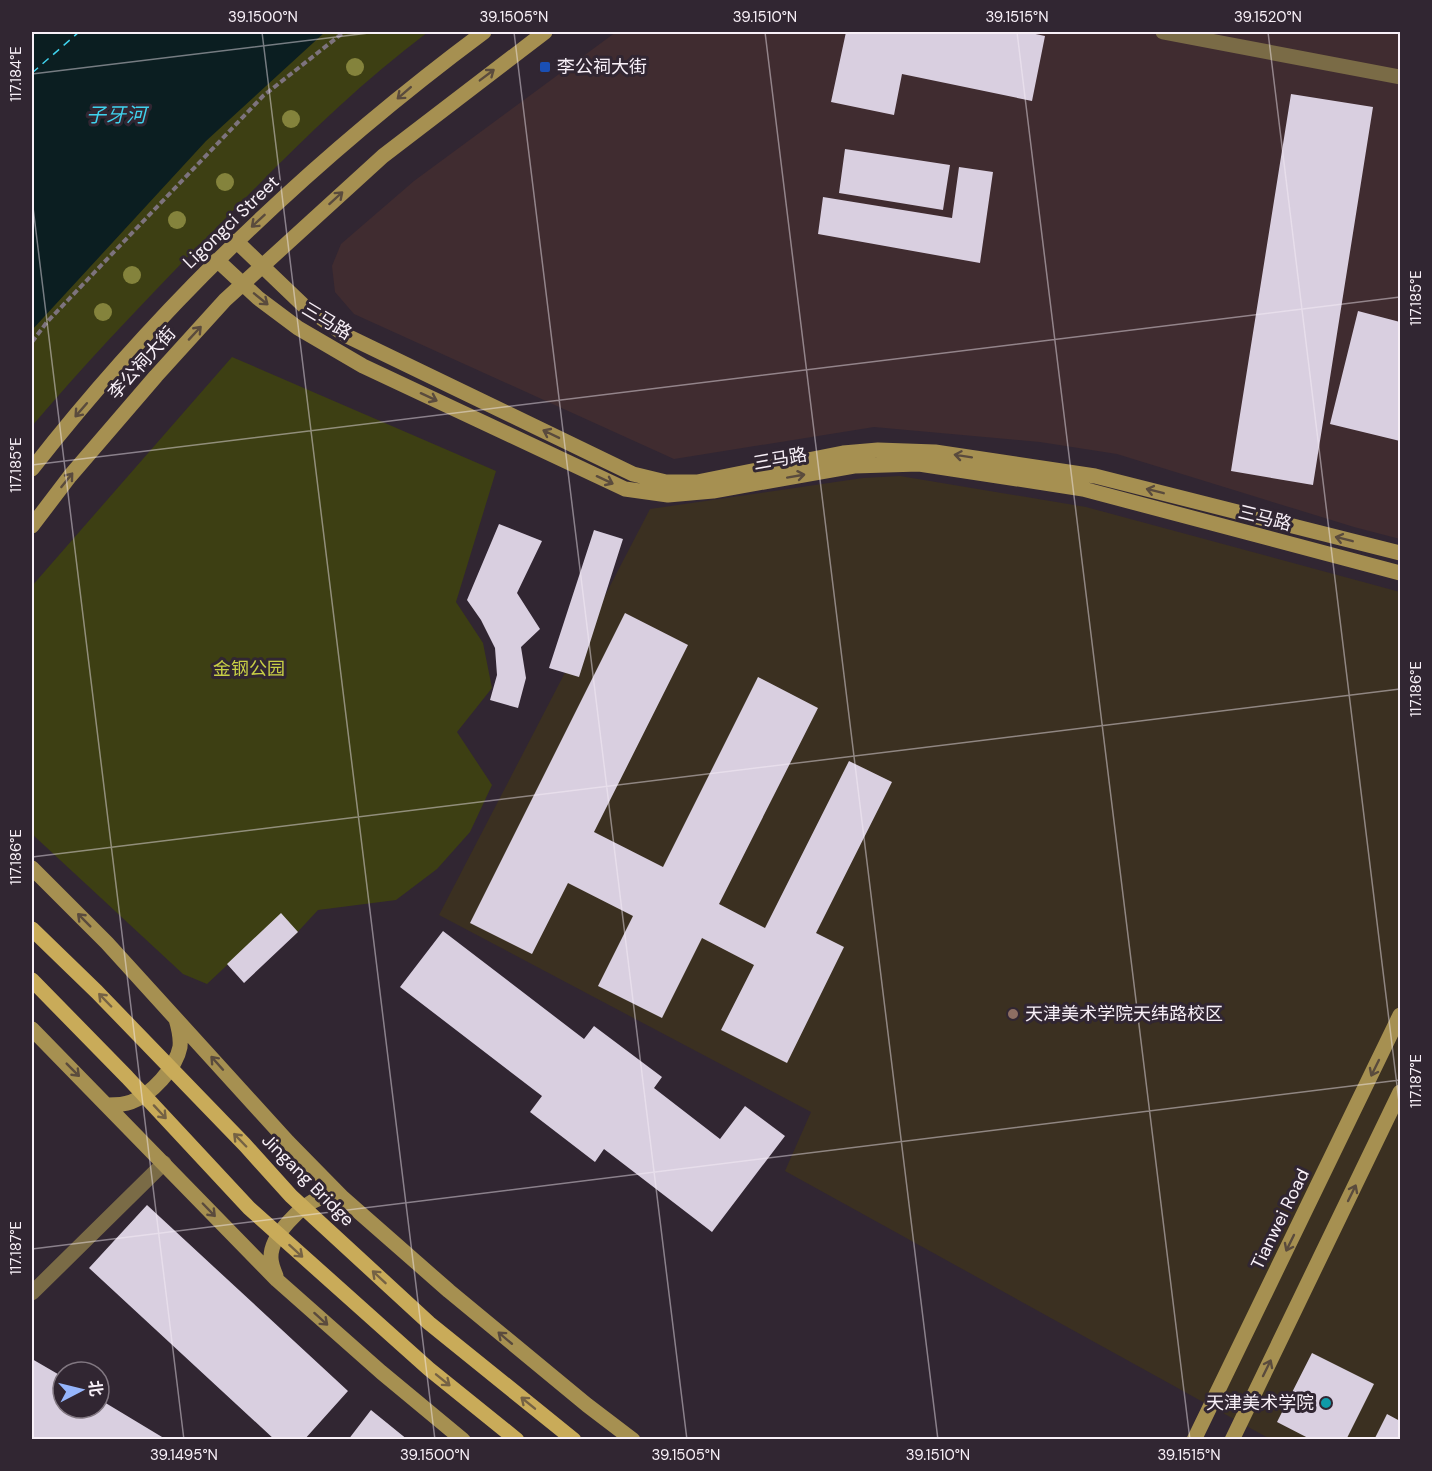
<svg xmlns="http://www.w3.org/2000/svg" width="1432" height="1471" font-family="'DM Sans','Noto Sans SC',sans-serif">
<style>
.commercial{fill:#402c30}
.education{fill:#3b3021}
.green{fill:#3d3f13}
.water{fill:#0b1e21}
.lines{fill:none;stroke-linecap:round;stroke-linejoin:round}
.ferry{stroke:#3fd2ed;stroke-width:1.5;stroke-dasharray:8 6;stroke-linecap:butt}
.building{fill:#d9cfe0}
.path{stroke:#7d737d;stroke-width:4;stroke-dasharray:6 3;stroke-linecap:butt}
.street{stroke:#7a6b46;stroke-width:15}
.secondary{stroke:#a69051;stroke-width:15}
.primary{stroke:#c9ab59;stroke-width:15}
.tree{fill:#84833c}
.oneway{stroke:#5a4b3d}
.oneway2{stroke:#756244}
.ticks{fill:none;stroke:#f8f0f8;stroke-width:1.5;stroke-opacity:0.45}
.transit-dot{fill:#1a4fb4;stroke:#312632;stroke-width:2}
.education-dot{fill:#8d6e63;stroke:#312632;stroke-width:2}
.culture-dot{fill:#0f9aa8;stroke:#312632;stroke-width:2}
.labels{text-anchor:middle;stroke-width:6;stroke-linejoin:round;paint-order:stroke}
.poi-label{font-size:18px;fill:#f8f0f8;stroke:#312632;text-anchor:start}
.street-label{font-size:18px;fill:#f8f0f8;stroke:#312632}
.park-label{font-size:18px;fill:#c8cf45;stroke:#312632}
.water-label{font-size:20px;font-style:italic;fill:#3fd2ed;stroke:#312632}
.neatline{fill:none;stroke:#f8f0f8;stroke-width:2}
.ticks-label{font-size:15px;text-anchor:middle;fill:#f8f0f8}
</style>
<rect width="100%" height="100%" fill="#312632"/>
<!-- commercial -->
<path class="commercial" d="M616,32h784v507l-46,-12 -237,-73 -77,-12 -166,-15 -200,32 -320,-145 -19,-22 -3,-26 9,-22 73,-63z"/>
<!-- education -->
<path class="education" d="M900,476l186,31 314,85v847h-130l-485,-268 26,-59 -372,-197 211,-406 213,-31z"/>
<!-- green -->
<path class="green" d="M32,32h396c-76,57 -144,126 -210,194 -64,65 -127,131 -186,200z
M232,357l264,114 -40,131 27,41 9,45 -35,44 35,53 -22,47 -33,37 -41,31 -78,10 -25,27 -18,-17 -68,64 -24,-10 -151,-140v-248z"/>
<!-- water -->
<path class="water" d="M32,32h293l-119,109 -174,189z"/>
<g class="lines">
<!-- ferry -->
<path class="ferry" d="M32,73l47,-41"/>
</g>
<!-- building -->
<path class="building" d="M846,32h180l19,4 -13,65 -130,-27 -8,41 -63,-13z
M1291,94l82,13 -60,378 -82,-14z
M845,149l105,16 -7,45 -104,-17z
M959,167l34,5 -13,91 -162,-29 5,-37 129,21z
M1358,311l42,11v119l-70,-17z
M499,524l43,17 -25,52 23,36 -19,18 5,31 -8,30 -28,-8 7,-25 -2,-27 -14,-28 -14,-20z
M594,530l29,9 -44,138 -30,-9z
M625,613l63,32 -94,187 69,35 95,-190 60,31 -99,196 46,24 84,-167 43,21 -76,151 28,14 -57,116 -66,-33 33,-65 -52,-27 -40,80 -64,-32 35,-70 -65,-33 -36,71 -62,-31z
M281,913l17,19 -54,51 -17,-19z
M443,931l141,108 10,-13 68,51 -8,11 66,51 25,-33 40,30 -73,96 -108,-83 -9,13 -65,-50 12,-16 -142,-109z
M147,1205l201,186 -44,49h-29l-186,-172z
M1312,1353l62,31 -28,56h-34l-35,-18z
M32,1359l31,18v31h36v-9l68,41h-135z
M371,1410l37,30h-60z
M1387,1414l13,7v19h-26z"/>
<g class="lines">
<!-- path -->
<path class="path" d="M32,342l15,-20 216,-226 81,-64"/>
<!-- street -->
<path class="street" d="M1163,32l237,45
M32,1293l132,-130"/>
<!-- secondary -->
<path class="secondary" d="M236,241l68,65 41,29 288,139 33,8h31l146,-29 35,-3 57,2 160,24 305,77
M217,260l41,38 40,30 65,38 262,123 43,6 45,-4 141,-25 65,-2 164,25 317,84
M32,469c129,-165 284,-312 452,-437
M32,526l38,-50 86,-100 69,-76 158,-144 162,-124
M32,868l75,75 181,199 55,56 106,93 138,114 46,35
M32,1029l245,251 104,92 82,68
M108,1105c8,0 15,0 23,-3 20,-7 45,-34 49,-55 1,-10 -1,-18 -4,-28
M276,1276c-2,-5 -5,-12 -5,-18 -1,-22 30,-53 49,-60 7,-3 15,-1 23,0
M1194,1440l206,-425
M1232,1440l168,-348"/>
<!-- primary -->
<path class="primary" d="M32,929l65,63 148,153 46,51 138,127 145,117
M32,980l95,97 122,131 180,161 88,71"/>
</g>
<!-- trees -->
<g class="tree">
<circle cx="355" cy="67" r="9"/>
<circle cx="291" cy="119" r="9"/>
<circle cx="225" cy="182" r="9"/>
<circle cx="177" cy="220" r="9"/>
<circle cx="132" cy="275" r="9"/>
<circle cx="103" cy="312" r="9"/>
</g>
<!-- one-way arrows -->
<defs><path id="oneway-shaft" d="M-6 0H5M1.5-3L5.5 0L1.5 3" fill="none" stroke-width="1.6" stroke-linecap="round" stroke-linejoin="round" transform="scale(1.5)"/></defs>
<g class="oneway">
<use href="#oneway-shaft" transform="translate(487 75) rotate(-37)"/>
<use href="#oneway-shaft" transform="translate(404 93) rotate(139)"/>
<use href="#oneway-shaft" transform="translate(336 198) rotate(-42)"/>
<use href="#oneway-shaft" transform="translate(258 221) rotate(137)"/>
<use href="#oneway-shaft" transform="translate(261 299) rotate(39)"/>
<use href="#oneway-shaft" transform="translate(195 333) rotate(-47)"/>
<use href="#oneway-shaft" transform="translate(429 397) rotate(25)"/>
<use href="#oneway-shaft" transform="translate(81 410) rotate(131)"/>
<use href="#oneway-shaft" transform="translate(551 434) rotate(-154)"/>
<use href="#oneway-shaft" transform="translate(963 456) rotate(-171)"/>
<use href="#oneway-shaft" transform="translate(796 476) rotate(-10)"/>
<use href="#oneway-shaft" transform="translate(67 480) rotate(-51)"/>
<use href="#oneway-shaft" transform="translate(605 480) rotate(25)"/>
<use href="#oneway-shaft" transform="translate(1155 491) rotate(-166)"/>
<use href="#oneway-shaft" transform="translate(1344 539) rotate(-166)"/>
<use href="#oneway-shaft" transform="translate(84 920) rotate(-135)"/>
<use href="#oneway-shaft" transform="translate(217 1063) rotate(-132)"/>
<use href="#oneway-shaft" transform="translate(1375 1068) rotate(116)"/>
<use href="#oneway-shaft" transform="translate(73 1070) rotate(45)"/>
<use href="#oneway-shaft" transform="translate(1352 1193) rotate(-64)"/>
<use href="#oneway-shaft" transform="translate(209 1210) rotate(46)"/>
<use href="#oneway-shaft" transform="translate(1290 1243) rotate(116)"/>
<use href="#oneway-shaft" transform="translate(321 1319) rotate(42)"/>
<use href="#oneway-shaft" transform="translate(505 1338) rotate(-140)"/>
<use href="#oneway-shaft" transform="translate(1267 1368) rotate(-64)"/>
</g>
<g class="oneway2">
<use href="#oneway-shaft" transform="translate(105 1000) rotate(-134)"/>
<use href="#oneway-shaft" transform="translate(160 1112) rotate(47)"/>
<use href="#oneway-shaft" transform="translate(240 1140) rotate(-134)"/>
<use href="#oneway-shaft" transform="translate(296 1251) rotate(42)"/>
<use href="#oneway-shaft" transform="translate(379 1277) rotate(-137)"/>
<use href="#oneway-shaft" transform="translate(443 1380) rotate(39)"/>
<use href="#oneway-shaft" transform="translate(528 1403) rotate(-141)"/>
</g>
<!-- ticks -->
<path class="ticks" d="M262,32l173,1408M514,32l173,1408M765,32l173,1408M1017,32l173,1408M1268,32l132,1078M32,74l345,-42M32,199l152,1241M32,465l1368,-168M32,857l1368,-168M32,1249l1368,-169"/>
<!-- markers -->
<rect class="transit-dot" x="539" y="61" width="12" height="12" rx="3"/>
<circle class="education-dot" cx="1013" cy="1014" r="6"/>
<circle class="culture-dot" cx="1326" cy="1403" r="6"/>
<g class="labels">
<!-- poi labels -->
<g class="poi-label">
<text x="557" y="73">李公祠大街</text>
<text x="1025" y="1020">天津美术学院天纬路校区</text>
<text x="1314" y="1409" text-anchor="end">天津美术学院</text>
</g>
<!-- street labels -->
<g class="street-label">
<text transform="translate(231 222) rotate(-44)" y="6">Ligongci Street</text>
<text transform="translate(327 321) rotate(31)" y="6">三马路</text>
<text transform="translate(142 363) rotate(-48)" y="6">李公祠大街</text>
<text transform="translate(780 459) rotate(-10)" y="6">三马路</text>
<text transform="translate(1265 518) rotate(14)" y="6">三马路</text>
<text transform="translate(308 1180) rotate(45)" y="6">Jingang Bridge</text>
<text transform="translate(1280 1219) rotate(-64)" y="6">Tianwei Road</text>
</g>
<!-- park labels -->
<g class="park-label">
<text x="249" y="675">金钢公园</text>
</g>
<!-- water labels -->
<g class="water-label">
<text x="116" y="122">子牙河</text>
</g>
</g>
<!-- border -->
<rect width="1432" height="1471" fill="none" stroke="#312632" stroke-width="66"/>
<!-- north arrow -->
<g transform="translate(81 1390) rotate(83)"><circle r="28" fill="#312632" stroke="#817781" stroke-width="1.5"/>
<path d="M0-4.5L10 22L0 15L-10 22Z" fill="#96b6fd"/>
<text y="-9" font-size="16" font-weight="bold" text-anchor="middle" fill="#f8f0f8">北</text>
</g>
<rect x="33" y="33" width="1366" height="1405" class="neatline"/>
<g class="ticks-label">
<text x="263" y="22">39.1500°N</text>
<text x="514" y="22">39.1505°N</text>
<text x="765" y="22">39.1510°N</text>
<text x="1017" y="22">39.1515°N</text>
<text x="1268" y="22">39.1520°N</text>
<text transform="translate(16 74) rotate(-90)" y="5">117.184°E</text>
<text transform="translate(1416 298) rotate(-90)" y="5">117.185°E</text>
<text transform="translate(16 465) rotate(-90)" y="5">117.185°E</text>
<text transform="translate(1416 689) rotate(-90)" y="5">117.186°E</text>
<text transform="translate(16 857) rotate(-90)" y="5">117.186°E</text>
<text transform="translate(1416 1081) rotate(-90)" y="5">117.187°E</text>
<text transform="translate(16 1248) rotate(-90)" y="5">117.187°E</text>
<text x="184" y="1460">39.1495°N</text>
<text x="435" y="1460">39.1500°N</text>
<text x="686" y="1460">39.1505°N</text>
<text x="938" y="1460">39.1510°N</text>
<text x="1189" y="1460">39.1515°N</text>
</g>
</svg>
